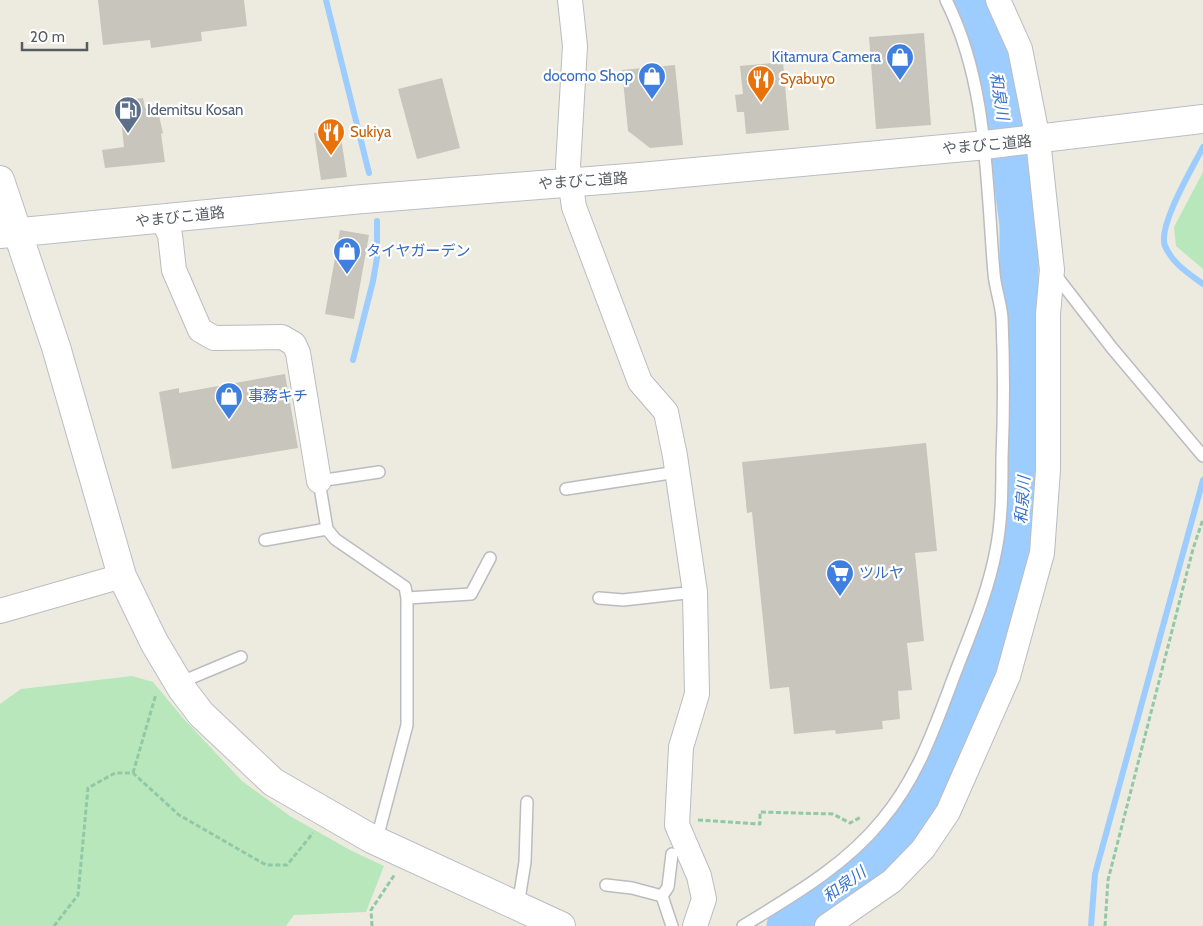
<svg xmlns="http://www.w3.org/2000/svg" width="1203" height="926" font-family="Cabin,'Noto Sans JP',sans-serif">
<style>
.green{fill:#b8e7bc}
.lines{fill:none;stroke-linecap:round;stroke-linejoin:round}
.stream{stroke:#9dccff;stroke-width:6}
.river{stroke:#9dccff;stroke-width:39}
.building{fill:#c8c5bc}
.lane-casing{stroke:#babcc2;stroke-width:14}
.street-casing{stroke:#babcc2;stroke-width:26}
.secondary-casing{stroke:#babdc5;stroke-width:30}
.path{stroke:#91c8a5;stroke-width:3;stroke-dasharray:5 2.5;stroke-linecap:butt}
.lane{stroke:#fff;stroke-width:11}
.street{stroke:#fff;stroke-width:24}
.secondary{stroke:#fff;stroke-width:28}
.labels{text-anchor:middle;stroke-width:4.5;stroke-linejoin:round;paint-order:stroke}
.shop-label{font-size:15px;fill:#366cbe;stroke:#fff;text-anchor:start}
.food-label{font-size:15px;fill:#c56008;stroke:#fff;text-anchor:start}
.service-label{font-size:15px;fill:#4e5e75;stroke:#fff;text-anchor:start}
.street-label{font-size:15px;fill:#585b62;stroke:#fff}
.water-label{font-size:16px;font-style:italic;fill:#3673cc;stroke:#fff}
</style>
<rect width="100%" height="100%" fill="#edebdf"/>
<!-- green -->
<path class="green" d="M1203,172v97l-27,-23 -2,-19z
M132,676l21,6 30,36 59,63 48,35 60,34 34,16 -18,46 -72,3 -8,11h-286v-222l21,-15z"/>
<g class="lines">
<!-- stream -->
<path class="stream" d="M326,0l43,173
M1203,147c-10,20 -46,80 -38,99 8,18 23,27 38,38
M353,360l20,-79 4,-23v-37
M1091,926l4,-52 108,-394"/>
<!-- river -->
<path class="river" d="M786,926l81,-57 56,-71 22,-39 30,-78 32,-88 12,-47 6,-63 -6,-144v-114l-15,-114 -8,-43 -12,-43 -14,-25"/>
</g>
<!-- building -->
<path class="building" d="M98,0h146l3,26 -46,6 1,9 -51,7 -1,-8 -47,5z
M924,33l7,92 -55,4 -7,-92z
M783,62l6,68 -43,4 -2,-22h-7l-2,-17 8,-1 -3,-28z
M675,65l8,80 -33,3 -22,-17 -6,-61z
M442,78l18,70 -43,11 -19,-70z
M143,98l2,10 12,-1 6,26 -2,1 4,28 -60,6 -3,-18 22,-3 -5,-46z
M340,131l7,46 -26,3 -7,-47z
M340,230l29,5 -15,84 -29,-5z
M285,374l13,74 -126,21 -13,-77 20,-4v5z
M926,443l11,108 -22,2 9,88 -17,2 5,47 -14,1 2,28 -18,2 1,8 -47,5 -1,-4 -41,4 -5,-47 -19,2 -18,-177 -5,1 -5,-51z"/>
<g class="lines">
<!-- lane casing -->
<g class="lane-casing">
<path id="lane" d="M1054,273l58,75 91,108
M566,489l111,-17
M327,529l8,10 70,48 2,11 64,-4 19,-36
M265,540l62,-11 -8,-48 60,-9
M599,598l24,2 72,-8
M179,683l62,-26
M373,839l7,-12 27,-102v-127
M606,885l26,3 30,8 10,30
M662,896l6,-9 4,-33
M518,906l7,-44 2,-60
M743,926c49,-30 103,-61 139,-106 33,-39 50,-85 68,-133 16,-44 37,-89 46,-137 6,-30 6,-61 6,-92 2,-47 2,-93 0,-140 -1,-15 -7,-30 -8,-45 -8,-92 -6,-190 -48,-273"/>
</g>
<!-- street casing -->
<g class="street-casing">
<path id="street" d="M570,0l5,46 -7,120 6,41 66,175 26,30 9,44 20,136 2,102 -16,53 -4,78 22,51 5,23 -9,27
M162,219l8,16 4,35 26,60 14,8 68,-1 12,7 4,9 21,128
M0,611l122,-35
M827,926l65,-45 31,-32 25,-37 60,-136 34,-123 6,-83v-156l4,-44 -14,-130 -18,-91 -22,-49"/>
</g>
<!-- secondary casing -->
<g class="secondary-casing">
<path id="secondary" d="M0,180l56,167 66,229 32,66 28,47 19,25 72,68 99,57 189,87
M0,234l363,-35 277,-22 336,-31 227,-27"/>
</g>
<!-- path -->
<path class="path" d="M133,773l23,-79
M698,820l62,4v-12l73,2 17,9 11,-6
M54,926l24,-31 10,-107 27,-15h18l46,42 87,50h21l26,-32
M372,926l-1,-16 24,-36
M1105,926l3,-46 85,-331 10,-30"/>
<!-- lane -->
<use href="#lane" class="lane"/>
<!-- street -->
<use href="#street" class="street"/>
<!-- secondary -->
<use href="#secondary" class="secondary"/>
</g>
<!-- icons -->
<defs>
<g id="shop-pin" transform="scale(1.4375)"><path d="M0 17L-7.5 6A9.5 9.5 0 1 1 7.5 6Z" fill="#3f7fe0" stroke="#fff"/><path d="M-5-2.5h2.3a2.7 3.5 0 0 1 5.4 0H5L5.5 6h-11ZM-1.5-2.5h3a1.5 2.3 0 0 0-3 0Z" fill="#fff"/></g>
<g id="restaurant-pin" transform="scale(1.4375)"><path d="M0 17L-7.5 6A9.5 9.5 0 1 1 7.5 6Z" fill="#e8710a" stroke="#fff"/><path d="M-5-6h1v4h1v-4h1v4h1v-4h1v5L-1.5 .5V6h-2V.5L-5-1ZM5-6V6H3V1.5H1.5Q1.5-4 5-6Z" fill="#fff"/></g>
<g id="fuel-pin" transform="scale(1.4375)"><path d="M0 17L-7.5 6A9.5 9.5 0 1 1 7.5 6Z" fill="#5c6f8a" stroke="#fff"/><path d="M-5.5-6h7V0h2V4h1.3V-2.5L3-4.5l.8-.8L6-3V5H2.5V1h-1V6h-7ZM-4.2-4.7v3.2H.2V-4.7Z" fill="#fff"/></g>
<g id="supermarket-pin" transform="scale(1.4375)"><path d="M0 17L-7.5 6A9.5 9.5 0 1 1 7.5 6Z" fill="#3f7fe0" stroke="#fff"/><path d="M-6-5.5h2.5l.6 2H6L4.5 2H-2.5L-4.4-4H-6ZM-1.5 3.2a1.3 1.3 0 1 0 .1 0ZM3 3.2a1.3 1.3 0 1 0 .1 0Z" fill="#fff"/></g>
</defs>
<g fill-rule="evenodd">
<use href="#shop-pin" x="900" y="57"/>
<use href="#shop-pin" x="652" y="76"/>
<use href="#restaurant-pin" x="761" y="79"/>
<use href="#fuel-pin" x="128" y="110"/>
<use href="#restaurant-pin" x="331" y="132"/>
<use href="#shop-pin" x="347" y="251"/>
<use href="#shop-pin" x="229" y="396"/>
<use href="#supermarket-pin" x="840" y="573"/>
</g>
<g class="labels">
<!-- shop labels -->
<g class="shop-label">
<text x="881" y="62" text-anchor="end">Kitamura Camera</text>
<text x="633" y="81" text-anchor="end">docomo Shop</text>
<text x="366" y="256">タイヤガーデン</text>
<text x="248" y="401">事務キチ</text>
<text x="859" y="578">ツルヤ</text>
</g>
<!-- food labels -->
<g class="food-label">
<text x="780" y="84">Syabuyo</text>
<text x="350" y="137">Sukiya</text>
</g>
<!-- service labels -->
<g class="service-label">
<text x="147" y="115">Idemitsu Kosan</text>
</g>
<!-- street labels -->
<g class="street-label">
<text transform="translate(987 145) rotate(-5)" y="5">やまびこ道路</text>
<text transform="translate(583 181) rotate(-4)" y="5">やまびこ道路</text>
<text transform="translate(180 217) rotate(-6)" y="5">やまびこ道路</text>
</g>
<!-- water labels -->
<g class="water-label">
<text transform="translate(1000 96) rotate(81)" y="6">和泉川</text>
<text transform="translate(1022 500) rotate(-86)" y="6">和泉川</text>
<text transform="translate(844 884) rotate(-36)" y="6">和泉川</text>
</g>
</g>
<!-- scale -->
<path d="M22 42v8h65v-8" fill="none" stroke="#585b62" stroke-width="2.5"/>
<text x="30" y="42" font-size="15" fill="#585b62" stroke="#ffffff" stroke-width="4" paint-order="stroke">20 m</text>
</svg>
